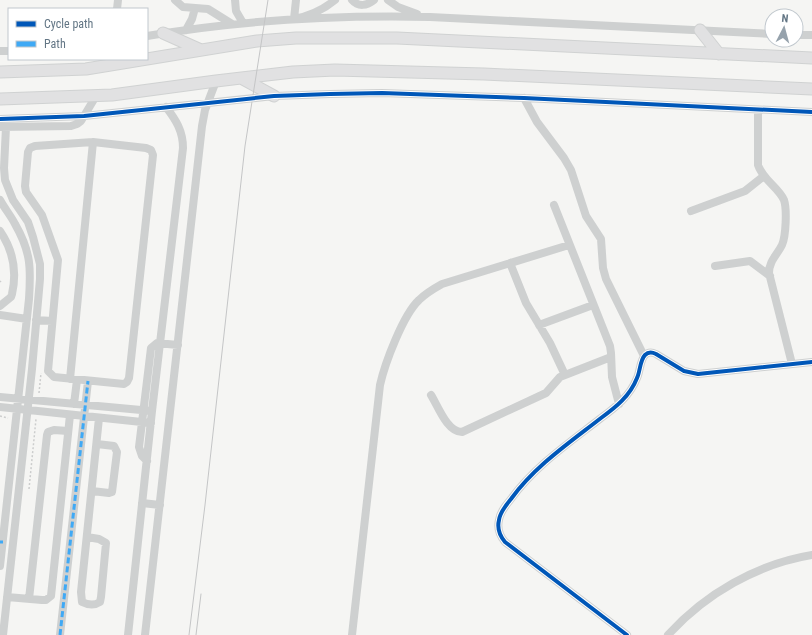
<svg xmlns="http://www.w3.org/2000/svg" width="812" height="635" font-family="'Roboto Condensed',sans-serif">
<style>
.lines{fill:none;stroke-linecap:round;stroke-linejoin:round}
.major-casing{stroke:#d0d2d2;stroke-width:13}
.path{stroke:#cccdcd;stroke-width:1.5;stroke-dasharray:2 2;stroke-linecap:butt}
.minor{stroke:#ced0d0;stroke-width:8}
.major{stroke:#e1e1e2;stroke-width:11}
.tram{stroke:#c4c5c6;stroke-width:1}
.quiet{stroke:#3fa9f5;stroke-width:3;stroke-dasharray:6 3;stroke-linecap:butt}
.cycleway-casing{stroke:#fff;stroke-width:6}
.cycleway{stroke:#0057b8;stroke-width:4}
</style>
<rect width="100%" height="100%" fill="#f5f5f3"/>
<g class="lines">
<!-- major casing -->
<g class="major-casing">
<path id="major" d="M700,30l19,24
M163,33l38,17
M0,72l86,-3 171,-28 39,-3h101l415,20
M241,78l33,18
M0,99l112,-4 104,-14 77,-9 42,-2 149,4 328,15"/>
</g>
<!-- path -->
<path class="path" d="M0,281l1,1
M39,393l2,-20
M0,416l8,2
M29,489l7,-70"/>
<!-- minor -->
<path class="minor" d="M175,0l8,7 25,2 24,15
M235,0l1,11 7,12
M296,0l-2,19c16,-3 29,-9 41,-19
M352,0c6,7 15,6 22,0
M388,0l10,7 19,7
M117,9l1,-9
M186,30l6,-11 3,-11
M796,35h16
M147,36c93,-16 188,-21 283,-19l342,17
M0,51h9
M524,98l13,24 27,36 7,12 15,46 15,23 2,29 3,11 38,77
M758,110v55c5,15 20,22 26,35 3,9 2,36 -2,45 -5,10 -13,16 -13,28l23,91
M0,119l84,-3 190,-20 56,-2 52,-1 142,5 288,14
M0,127l71,-1 6,-2 4,-3 15,-25
M93,142l53,6 5,2 2,5 -24,223 -2,4 -3,2 -70,-7 -6,-6 10,-111 -16,-45 -16,-23 -1,-6 3,-34 2,-4 5,-2z
M0,200c5,9 11,16 15,24 16,28 16,44 14,75l-29,267
M554,205l56,141 1,7 1,24 7,27
M691,211l54,-20 19,-15
M0,231c13,19 17,41 12,63l-1,3 -11,9
M510,263l16,40 24,40 15,32
M715,266l35,-5 20,15
M0,315l27,4
M36,320l16,1
M539,325l54,-20
M70,379l23,-237
M431,395c7,11 16,37 31,37l84,-39 14,-16 51,-20
M0,397l152,14
M74,404l3,-24
M0,407l151,16
M147,461l-5,-5 -3,-9 12,-99 6,-5 21,2
M92,491l17,2 3,-1 5,-40 -3,-6 -17,-2
M142,503l18,2
M87,537l12,2 7,4 -5,54 -1,5c-6,4 -12,3 -18,0l-1,-10 18,-174
M7,597l35,3h4l5,-4 19,-181
M29,599l18,-164 1,-3 6,-2 14,1
M3,635l29,-266 8,-90v-15l-7,-27 -5,-15 -15,-22 -8,-20 -1,-12 2,-41
M60,635l28,-254
M128,635l24,-224 31,-263c0,-17 -7,-28 -17,-41
M145,635l57,-509 3,-16 11,-29
M352,635l28,-250c5,-22 23,-70 39,-85 7,-7 14,-11 23,-16l127,-39
M627,635l-122,-93c-5,-6 -8,-14 -6,-22 1,-8 7,-15 12,-21 24,-33 58,-56 90,-81 15,-11 29,-22 36,-40 3,-6 3,-18 8,-23 3,-3 7,-3 11,-1l28,17 14,3 114,-12
M668,635c37,-41 89,-71 144,-80"/>
<!-- major -->
<use href="#major" class="major"/>
<!-- tram -->
<path class="tram" d="M189,635l16,-130 40,-359 23,-146
M196,635l5,-41"/>
<!-- quiet -->
<path class="quiet" d="M0,542h3
M60,635l28,-254"/>
<!-- cycleway casing -->
<g class="cycleway-casing">
<path id="cycleway" d="M0,119l84,-3 190,-20 56,-2 52,-1 142,5 288,14
M627,635l-122,-93c-5,-6 -8,-14 -6,-22 1,-8 7,-15 12,-21 24,-33 58,-56 90,-81 15,-11 29,-22 36,-40 3,-6 3,-18 8,-23 3,-3 7,-3 11,-1l28,17 14,3 114,-12"/>
</g>
<!-- cycleway -->
<use href="#cycleway" class="cycleway"/>
</g>
<!-- legend -->
<rect x="8" y="8" width="140" height="52" fill="#ffffff" stroke="#c1c8ce"/>
<rect x="16" y="21" width="20" height="6" fill="#0057b8" stroke="#c1c8ce"/>
<text x="44" y="28" font-size="12" fill="#637685">Cycle path</text>
<rect x="16" y="41" width="20" height="6" fill="#3fa9f5" stroke="#c1c8ce"/>
<text x="44" y="48" font-size="12" fill="#637685">Path</text>
<!-- north arrow -->
<g transform="translate(784 28) rotate(6)"><circle r="19" fill="#ffffff" stroke="#c1c8ce"/>
<path d="M0-3L7 15L0 10L-7 15Z" fill="#96a2ac"/>
<text y="-6" font-size="11" font-weight="bold" text-anchor="middle" fill="#637685">N</text>
</g>
</svg>
